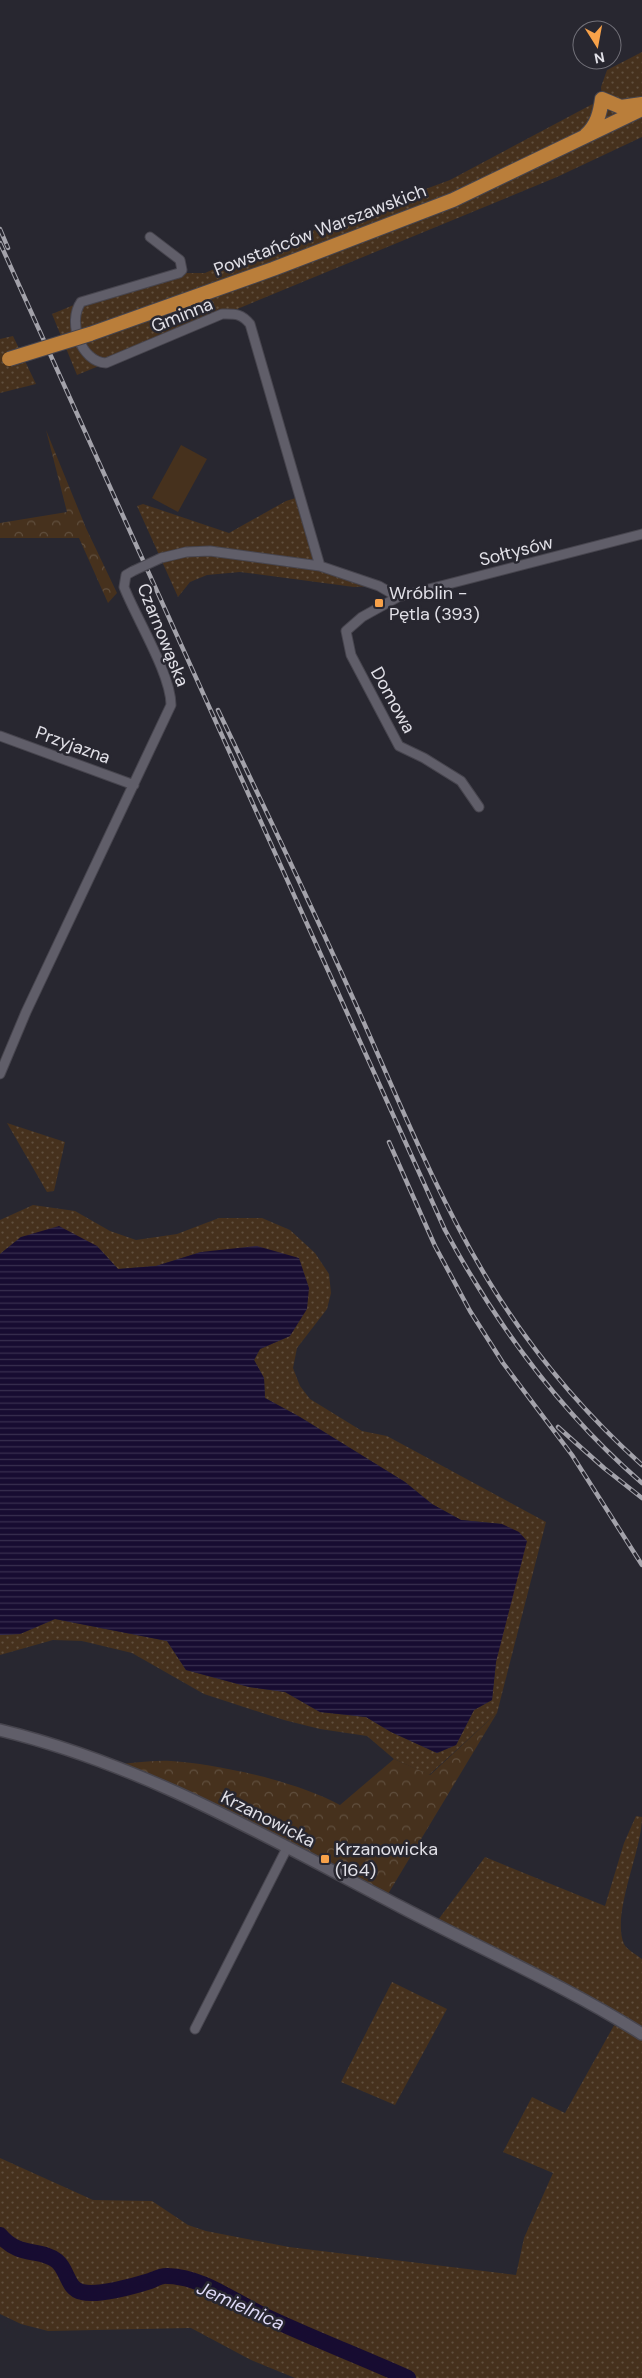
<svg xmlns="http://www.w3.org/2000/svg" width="642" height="2378" font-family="'DM Sans',sans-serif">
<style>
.grass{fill:url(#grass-dots)}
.forest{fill:url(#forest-crowns)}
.garden{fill:#46311d}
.water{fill:url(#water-rules)}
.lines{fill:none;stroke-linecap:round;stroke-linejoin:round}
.river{stroke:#170c31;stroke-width:16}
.minor-casing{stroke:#47454e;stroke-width:11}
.tertiary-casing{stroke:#47454e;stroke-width:14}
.primary-casing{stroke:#47454e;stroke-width:16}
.minor{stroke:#605e69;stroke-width:9}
.tertiary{stroke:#605e69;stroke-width:11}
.primary{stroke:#ba7e3a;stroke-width:14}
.rail-casing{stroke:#a3a2aa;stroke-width:4.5}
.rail{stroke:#282730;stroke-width:2.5;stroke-dasharray:8;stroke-linecap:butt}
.minor-bridge-casing{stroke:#47454e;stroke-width:11;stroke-linecap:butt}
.primary-bridge-casing{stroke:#47454e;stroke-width:16;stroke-linecap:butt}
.minor-bridge{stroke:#605e69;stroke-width:9}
.primary-bridge{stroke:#ba7e3a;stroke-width:14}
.poi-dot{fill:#f7a149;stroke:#282730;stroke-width:2}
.labels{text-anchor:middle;stroke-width:5;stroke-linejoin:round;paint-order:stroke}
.street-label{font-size:18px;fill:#e1e0e7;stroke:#282730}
.poi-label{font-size:18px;fill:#e1e0e7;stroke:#282730;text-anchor:start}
.water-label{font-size:19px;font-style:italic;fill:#dfdaf7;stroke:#282730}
</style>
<defs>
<pattern id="grass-dots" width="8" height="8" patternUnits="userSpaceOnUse" patternTransform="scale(1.25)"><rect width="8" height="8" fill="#46311d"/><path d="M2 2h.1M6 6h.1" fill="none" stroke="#604f3e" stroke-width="1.8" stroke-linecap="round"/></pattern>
<pattern id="forest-crowns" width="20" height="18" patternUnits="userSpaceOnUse" patternTransform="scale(1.25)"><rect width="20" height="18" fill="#46311d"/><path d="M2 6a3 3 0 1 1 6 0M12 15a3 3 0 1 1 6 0" fill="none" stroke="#604f3e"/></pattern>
<pattern id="water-rules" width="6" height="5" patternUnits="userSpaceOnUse" patternTransform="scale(1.25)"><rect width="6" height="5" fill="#170c31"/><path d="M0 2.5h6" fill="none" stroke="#382f4f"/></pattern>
</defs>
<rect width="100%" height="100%" fill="#282730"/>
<!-- grass -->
<path class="grass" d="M642,52v85l-85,40 -480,198 -25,-61 29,-12 98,-29h26l34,-15 211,-78 152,-81 -1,-12 6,-17z
M13,336l23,48 -36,9v-54z
M299,497l21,69 59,20 -25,1 -114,-15 -33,3 -17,7 -12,15 -41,-91 6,-2 86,29 57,-32z
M7,1123l58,19 -11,49 -7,1z
M33,1205l42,6 35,20 26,9 41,-6 42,-16h43l28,12 25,23 14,21 2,19 -4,16 -30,39 -4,20 7,18 10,13 52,32 25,5 159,86 -49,191 -68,62 -35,-16 -27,-23 -47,-7 -36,-9 -80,-26 -72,-41 -50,-12 -29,-1 -53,15v-20l20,-1 35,-15 112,22 19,29 63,17 36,5 35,20 46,5 25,15 46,21 19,-8 18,-35 18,-10 4,-38 6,-138 -41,-4 -29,-16 -27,-22 -105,-65 -35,-19 -1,-20 -10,-18 6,-11 30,-13 -89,-84 -45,14 -38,3 -21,-23 -76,-9 -21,17v-34z
M636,1816l6,1c0,34 -31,97 -18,127 3,6 13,11 18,15v419h-347l-44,-18 -60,-32 -143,3 -27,-7 -21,-10v-156l93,42 59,1 36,24 18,6 83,16 227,28 8,-37 29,-65 -50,-21 29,-55 33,16 52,-93 -182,-96 50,-67 120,49 19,-63z
M392,1982l55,27 -52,96 -54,-23z"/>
<!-- forest -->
<path class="forest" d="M46,430l40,98 31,65 -9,10 -29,-65h-79v-15l67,-11z
M497,1713l-112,186 -271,-134c18,-2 38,-5 57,-4 47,3 128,21 169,44l54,-46 36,16z"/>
<!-- garden -->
<path class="garden" d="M181,445l26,14 -29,53 -26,-14z"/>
<!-- water -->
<path class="water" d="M59,1226l38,20 21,23 38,-3 45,-14 56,-6 42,12 10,30 -2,21 -17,27 -30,13 -6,11 10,18 1,20 35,19 105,65 27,22 29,16 41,4 17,8 8,9 -31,121 -4,38 -18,10 -18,35 -19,8 -46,-21 -25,-15 -46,-5 -35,-20 -36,-5 -63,-17 -19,-29 -112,-22 -35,15 -20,1v-381l21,-17z"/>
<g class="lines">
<!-- river -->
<path class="river" d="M0,2235c19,23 41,13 57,26 11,9 10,28 25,31 16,4 52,-6 68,-11 5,-2 12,-6 18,-5 35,1 66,26 97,40 47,22 96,41 143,62"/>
<!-- minor casing -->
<g class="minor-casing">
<path id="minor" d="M150,237l30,23 2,10 -3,3 -98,29c-14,20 0,60 25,61l116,-49c13,0 19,-1 28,10l70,242
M161,558l25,-6 24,-1 110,15 59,20 19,11
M0,736l134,49
M479,807l-18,-26 -37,-23 -25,-12 -48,-91 -5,-24 16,-14 36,-20 244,-63
M0,1074l26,-62 145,-307c0,-31 -35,-87 -47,-118l2,-12 7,-4
M195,2029l92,-181"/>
</g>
<!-- tertiary casing -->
<g class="tertiary-casing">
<path id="tertiary" d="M0,1730c145,35 270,109 401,177 80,42 165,79 241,127"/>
</g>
<!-- primary casing -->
<g class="primary-casing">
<path id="primary" d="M586,135c11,-10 14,-22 16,-36l19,8 21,-3
M90,334l183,-65 180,-69 189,-91"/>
</g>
<!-- minor -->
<use href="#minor" class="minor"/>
<!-- tertiary -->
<use href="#tertiary" class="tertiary"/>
<!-- primary -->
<use href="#primary" class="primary"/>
<!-- rail casing -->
<g class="rail-casing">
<path id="rail" d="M0,229l8,19
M0,243l445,987c52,96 115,182 197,253
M218,710c45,95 91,190 134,286 43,95 82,195 136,284 42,69 94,131 154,185
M389,1142l46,104 35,65 33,52 69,92 70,110
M558,1427l46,41 38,30"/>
</g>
<!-- rail -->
<use href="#rail" class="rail"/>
<!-- minor-bridge casing -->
<g class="minor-bridge-casing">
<path id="minor-bridge" d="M133,571l28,-13"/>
</g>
<!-- primary-bridge casing -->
<g class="primary-bridge-casing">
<path id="primary-bridge" d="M9,359l81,-25"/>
</g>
<!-- minor-bridge -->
<use href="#minor-bridge" class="minor-bridge"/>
<!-- primary-bridge -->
<use href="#primary-bridge" class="primary-bridge"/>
</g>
<!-- markers -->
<g class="poi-dot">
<rect x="374" y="598" width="10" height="10" rx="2.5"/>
<rect x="320" y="1854" width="10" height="10" rx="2.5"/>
</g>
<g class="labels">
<!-- street labels -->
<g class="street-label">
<text transform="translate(320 230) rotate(-21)" y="6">Powstańców Warszawskich</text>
<text transform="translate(182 315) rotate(-22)" y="6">Gminna</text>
<text transform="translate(516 551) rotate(-14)" y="6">Sołtysów</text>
<text transform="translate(163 635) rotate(68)" y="6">Czarnowąska</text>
<text transform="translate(393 700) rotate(61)" y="6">Domowa</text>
<text transform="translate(73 745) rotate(20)" y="6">Przyjazna</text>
<text transform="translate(268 1819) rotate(27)" y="6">Krzanowicka</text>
</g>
<!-- poi labels -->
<g class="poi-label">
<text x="389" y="599">Wróblin -<tspan x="389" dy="21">Pętla (393)</tspan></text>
<text x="335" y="1855">Krzanowicka<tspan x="335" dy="21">(164)</tspan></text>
</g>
<!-- water labels -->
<g class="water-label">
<text transform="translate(241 2305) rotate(24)" y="7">Jemielnica</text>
</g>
</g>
<!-- north arrow -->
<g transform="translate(597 45) rotate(169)"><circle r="24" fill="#282730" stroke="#727179"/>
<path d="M0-4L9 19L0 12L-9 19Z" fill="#f7a149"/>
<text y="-8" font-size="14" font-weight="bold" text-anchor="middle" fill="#e1e0e7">N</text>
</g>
</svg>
